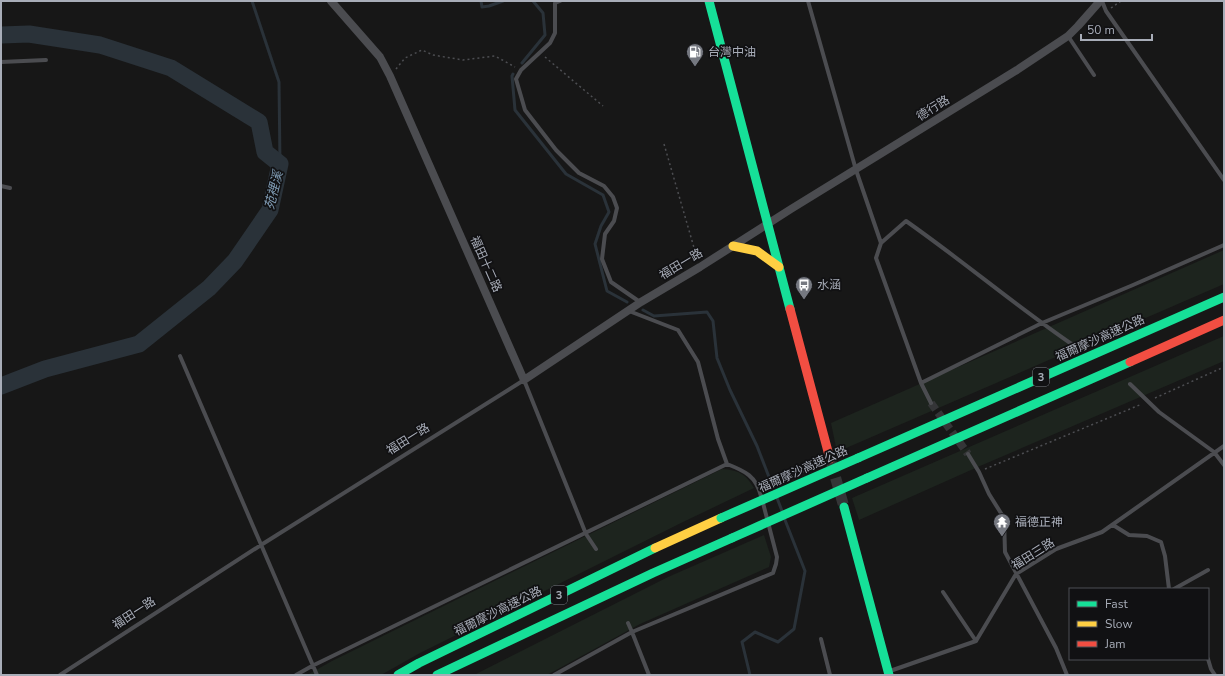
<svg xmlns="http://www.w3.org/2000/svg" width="1225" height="676" font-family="'Nunito Sans','Noto Sans TC',sans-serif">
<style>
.green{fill:#1d241e}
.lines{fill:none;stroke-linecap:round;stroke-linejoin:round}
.stream{stroke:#2a3239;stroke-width:3}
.river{stroke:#2a3239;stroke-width:17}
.street-tunnel{stroke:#343537;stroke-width:8;stroke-dasharray:8 4;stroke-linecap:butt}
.secondary-tunnel{stroke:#343537;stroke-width:11;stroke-dasharray:11 5.5;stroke-linecap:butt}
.path{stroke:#4d4e52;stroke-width:1.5;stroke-dasharray:2 3;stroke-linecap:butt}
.lane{stroke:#4b4c50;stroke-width:4}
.street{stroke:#4b4c50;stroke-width:8}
.fast{stroke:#16e098;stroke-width:9}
.slow{stroke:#ffcf43;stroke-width:9}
.jam{stroke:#f24e42;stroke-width:9}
.fast-bridge{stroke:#16e098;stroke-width:9}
.labels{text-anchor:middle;stroke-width:3.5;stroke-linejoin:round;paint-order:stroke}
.shield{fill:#111113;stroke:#7b7e86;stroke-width:1}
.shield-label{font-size:11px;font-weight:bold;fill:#a8adb8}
.poi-label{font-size:12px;fill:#a8adb8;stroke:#111113;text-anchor:start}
.street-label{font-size:12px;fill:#a8adb8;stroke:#111113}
.water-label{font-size:13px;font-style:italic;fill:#7f9bb3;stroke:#111113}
</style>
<rect width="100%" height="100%" fill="#171717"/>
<!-- green -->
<path class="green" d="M1224,250v34l-387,168 -6,-29z
M1224,336v25l-244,105 -121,54 -7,-22z
M722,469c16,1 24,5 32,19l-73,35 -261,130 -39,22h-74l25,-14z
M764,535l7,22 -2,10 -129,57 -93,51h-73l194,-98z"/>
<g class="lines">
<!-- stream -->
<path class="stream" d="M252,1l27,81 1,82
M481,1l1,6 7,-1 14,-5
M522,63l23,-28 -2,-22 -10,-12
M513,74l-1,2 3,34 51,64 37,21 6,17 -8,14 -6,18 12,47 20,11
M643,310l11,6 53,-4 6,9 4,37 13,32 27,56 12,31
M777,498l5,13
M750,675l-8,-33 13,-10 23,10 16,-13 11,-58 -20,-51"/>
<!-- river -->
<path class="river" d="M1,35l28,-1 71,11 71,23 88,54 6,30 15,12 -10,46 -35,51 -26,27 -70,56 -94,25 -44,17"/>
<!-- street-tunnel -->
<path class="street-tunnel" d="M931,403l37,51"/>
<!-- secondary-tunnel -->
<path class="secondary-tunnel" d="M831,462l13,45"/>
<!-- path -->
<path class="path" d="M1111,8l10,-7
M545,57l58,49
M396,69l9,-11 17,-8 11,5 30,5 32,-4 20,11
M664,144l33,114
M1155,398l69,-31
M985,469l157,-65"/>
<!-- lane -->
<path class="lane" d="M560,1l-5,2v30l-5,10 -29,27 -5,9 9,31 31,40 23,23 25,13 9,11 4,11 -3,13 -9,13 -3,25 9,23 29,20
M808,1l48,169 25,73 -5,15 45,125 10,20
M1102,1l4,10 118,169
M1068,36l26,39
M1,62l45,-2
M1,186l9,2
M881,243l25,-22c57,40 110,85 167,124
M180,356l137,319
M921,383l121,-60 91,-38 91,-40
M1130,384l29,28 55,40 10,13
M968,454l11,18 10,22 15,24 1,34 51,96 11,27
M727,464c18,7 29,12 34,32
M760,489l70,-30
M1113,525l16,10 18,1 14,6 4,14 4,33
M1174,589l34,-19
M943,592l33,49
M628,623l4,9 17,43
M821,639l9,36
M1208,659l3,10 4,6
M890,671l86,-30 40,-67 40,-25 46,-17 122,-86
M60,675l201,-130 263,-165 62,154 10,15
M296,675l16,-9 415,-202 -9,-25 -20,-77 -20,-32 -49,-19
M554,675l78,-43 141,-59 3,-9 1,-7 -14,-54"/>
<!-- street -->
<path class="street" d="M331,1l49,56 10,19 134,304 117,-78 59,-35 91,-58 226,-139 51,-34 10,-10 22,-25"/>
<!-- fast -->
<path class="fast" d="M709,1l81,308
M858,458l366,-161
M867,478l263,-116
M844,507l45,168
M398,675l21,-12 236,-115
M437,675l216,-102 79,-35"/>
<!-- slow -->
<path class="slow" d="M733,246l24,5 22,16
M655,548l66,-30"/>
<!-- jam -->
<path class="jam" d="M790,309l40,150
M1130,362l94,-42"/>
<!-- fast-bridge -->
<path class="fast-bridge" d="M721,518l137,-60
M732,538l135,-60"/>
</g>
<!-- icons -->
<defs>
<g id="fuel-pin" transform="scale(0.9)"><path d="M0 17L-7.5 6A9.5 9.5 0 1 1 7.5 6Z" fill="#757880" stroke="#111113"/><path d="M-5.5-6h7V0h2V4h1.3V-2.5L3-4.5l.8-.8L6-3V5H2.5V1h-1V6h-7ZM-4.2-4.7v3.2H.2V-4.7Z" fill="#fff"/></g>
<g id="bus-pin" transform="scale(0.9)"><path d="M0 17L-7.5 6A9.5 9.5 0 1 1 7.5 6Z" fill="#757880" stroke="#111113"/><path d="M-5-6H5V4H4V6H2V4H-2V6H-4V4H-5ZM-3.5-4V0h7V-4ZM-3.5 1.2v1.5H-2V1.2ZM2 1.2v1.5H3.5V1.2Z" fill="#fff"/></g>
<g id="temple-pin" transform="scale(0.9)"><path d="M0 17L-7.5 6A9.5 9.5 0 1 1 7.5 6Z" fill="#757880" stroke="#111113"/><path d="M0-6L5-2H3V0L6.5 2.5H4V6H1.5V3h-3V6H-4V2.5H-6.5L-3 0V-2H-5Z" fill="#fff"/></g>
</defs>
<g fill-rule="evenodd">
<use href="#fuel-pin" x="695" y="52"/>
<use href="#bus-pin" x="804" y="285"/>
<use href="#temple-pin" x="1002" y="522"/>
</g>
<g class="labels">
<!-- shield labels -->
<g class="shield">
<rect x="1033" y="368" width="16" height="18" rx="3"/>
<rect x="551" y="586" width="16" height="18" rx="3"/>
</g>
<g class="shield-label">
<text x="1041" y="381">3</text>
<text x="559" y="599">3</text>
</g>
<!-- poi labels -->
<g class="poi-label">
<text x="708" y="56">台灣中油</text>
<text x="817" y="289">水涵</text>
<text x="1015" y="526">福德正神</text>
</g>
<!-- street labels -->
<g class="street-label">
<text transform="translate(933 108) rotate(-32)" y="4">德行路</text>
<text transform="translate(486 264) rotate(66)" y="4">福田十二路</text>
<text transform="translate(681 264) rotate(-31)" y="4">福田一路</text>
<text transform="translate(1100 338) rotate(-24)" y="4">福爾摩沙高速公路</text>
<text transform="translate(408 439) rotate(-32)" y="4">福田一路</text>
<text transform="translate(803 469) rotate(-24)" y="4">福爾摩沙高速公路</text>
<text transform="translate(1033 554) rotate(-32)" y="4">福田三路</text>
<text transform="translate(498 611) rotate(-26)" y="4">福爾摩沙高速公路</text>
<text transform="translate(134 613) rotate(-33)" y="4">福田一路</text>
</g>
<!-- water labels -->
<g class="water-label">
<text transform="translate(273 190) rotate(-76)" y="5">苑裡溪</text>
</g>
</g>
<!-- border -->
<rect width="1225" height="676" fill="none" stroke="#a8adb8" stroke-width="4"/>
<!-- legend -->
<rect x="1069" y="588" width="140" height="72" fill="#111113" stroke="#4d4f55"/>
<rect x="1077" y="601" width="20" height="6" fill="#16e098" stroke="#4d4f55"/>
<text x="1105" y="608" font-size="12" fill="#a8adb8">Fast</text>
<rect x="1077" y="621" width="20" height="6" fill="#ffcf43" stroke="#4d4f55"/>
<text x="1105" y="628" font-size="12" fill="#a8adb8">Slow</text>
<rect x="1077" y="641" width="20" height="6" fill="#f24e42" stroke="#4d4f55"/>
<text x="1105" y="648" font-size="12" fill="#a8adb8">Jam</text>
<!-- scale -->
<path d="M1081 34v6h71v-6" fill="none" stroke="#a8adb8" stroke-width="2"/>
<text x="1087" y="34" font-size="12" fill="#a8adb8" stroke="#111113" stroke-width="3" paint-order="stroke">50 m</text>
</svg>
